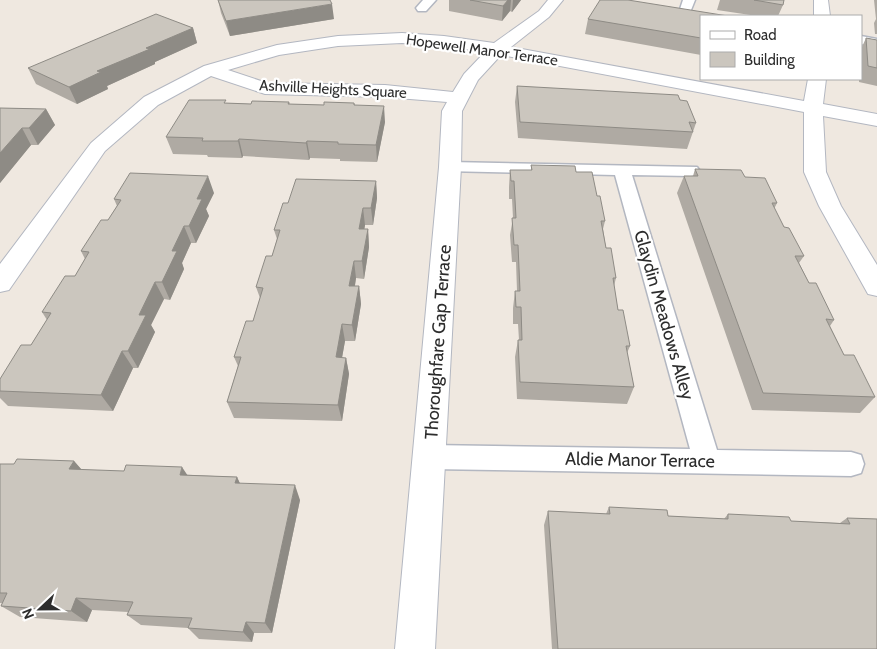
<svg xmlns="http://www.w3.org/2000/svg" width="877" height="649" font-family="Cabin,sans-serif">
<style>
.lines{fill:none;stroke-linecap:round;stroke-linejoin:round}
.lane-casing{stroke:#b3b7c1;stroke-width:3}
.street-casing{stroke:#b3b7c1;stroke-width:2}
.lane{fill:#fff;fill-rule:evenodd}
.street{fill:#fff;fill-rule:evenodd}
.wall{fill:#afaaa3}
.shaded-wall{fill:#8e8b85}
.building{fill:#cbc6be;stroke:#8e8b85}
.labels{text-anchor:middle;stroke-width:4.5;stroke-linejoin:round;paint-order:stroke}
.far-street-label{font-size:15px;fill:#2d2d2d;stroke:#fff}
.street-label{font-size:18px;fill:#2d2d2d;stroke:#fff}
</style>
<rect width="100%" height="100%" fill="#efe8e0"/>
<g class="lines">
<!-- lane casing -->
<g class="lane-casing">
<path id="lane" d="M423,0h13l-10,11h-8l-2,-3z
M683,0h12l-6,15h-8l-2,-3z
M861,36l16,3v8l-16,-3z
M450,162l247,5 3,4 -3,4 -6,1 -59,-1 85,275 134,2 10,3 3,9 -3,9 -10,3 -421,-7 -9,-4 -4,-8 4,-8 9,-4 260,4 -75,-274 -171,-4 -3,-4 3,-4z"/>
</g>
<!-- street casing -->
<g class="street-casing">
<path id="street" d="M548,0h15l-14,17 -38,30 293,54 4,-22h18l-3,25 54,10v12l-54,-10 3,56 15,34 36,59v31l-9,-2 -49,-88 -15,-34v-60l-303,-57 -23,25 -16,31 -1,56 -26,482h-40l44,-482 3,-56 5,-9 -62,-5 -120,-3 -54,-18 -53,29 -53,46 -96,139 -9,2v-28l91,-121 53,-46 60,-31 73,-21 61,-9 64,-3 42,3 50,7 45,-32zM402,43l42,3 41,6 -21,22 -11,18 -68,-7 -118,-2 -39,-13 51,-15 59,-9z
M814,0h14l2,16h-16z"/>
</g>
<!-- lane -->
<use href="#lane" class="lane"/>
<!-- street -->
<use href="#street" class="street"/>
</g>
<!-- wall -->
<path class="wall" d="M218,0l116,19 -104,17 -9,-23z
M449,0h72l-9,12 -2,-1 -8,10 -53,-10z
M720,0h64l-1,5 -5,11h-21l-40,-6z
M874,0h3v34h-2l-1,-11 2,-4z
M701,16v39l-116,-21 3,-15z
M193,28l4,15 -42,19v2l-48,22 1,3 -31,15 -41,-20 -8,-16z
M866,38l11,2v46l-18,-4v-3h2v-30z
M517,86l163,14 16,23 -9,26 -169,-11 -3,-36z
M289,102l1,2 34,1 30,-2 1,2 30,17 -8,40 -37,-1v-2l-30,-1 -1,2 -66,-4 -1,2 -34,-1 -1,-2 -34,-1 -7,-17 60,-34 25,1z
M0,108l46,1 9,16 -17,20h-7l-31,38z
M531,165l45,7 21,24 8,25 -2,8 3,19 10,30 -2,8 4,24 12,36 -3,7 7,34 -7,17 -110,-5 -2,-42 3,-17h1l-1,-16h-5v-16l2,-17h2l-1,-29h-4l-2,-27 3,-17 -1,-19h-3v-12l1,-17h21z
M695,169l50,8 32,26 -3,6 10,18 20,29 -5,7 10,20 25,37 -4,6 14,29 31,42 -15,16 -108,-3 -75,-217 7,-17h9z
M376,181l1,17 -4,27h-8l-1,4h4l1,18 -5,32 -8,-1 -1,8h4l2,18 -6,37h-10l-3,17h4l3,16 -7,47 -108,-3 -7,-16 11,-36 -4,-9 19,-36 7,-23 -4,-11 16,-31 5,-17 -3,-9 14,-27z
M214,193l-8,16 3,7 -13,27h-5l-9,20 2,6 -14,31 -6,-1 -13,26 4,7 -17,36h-5l-20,43 -105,-5 -8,-8v-19l31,-34 16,-25 -5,-8 33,-36 10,-17 -4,-8 27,-31 9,-14 -3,-7z
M74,461l8,9 155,7 3,7 60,16 -28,133h-18l-2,9 -53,-3 -11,-11 -47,-3 -14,-10 1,-3 -36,-2 -5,12 -67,-5 -19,-11 1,-3h-2v-139h14z
M609,507l59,9 56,3 4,-5 63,7 49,2 7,-5 30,1v130h-325l-8,-124 4,-14 58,3z"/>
<!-- shaded-wall -->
<path class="shaded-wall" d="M508,0h3l-1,11 -8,10 1,-15z
M513,0h8l-9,12z
M332,4l2,15 -104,17 -4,-15z
M193,28l4,15 -42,19v2l-48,22 1,3 -31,15 -8,-17 28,-16 49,-23z
M384,106l1,16 -8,40 -1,-17z
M46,109l9,16 -17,20 -9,-17z
M22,128l9,17 -31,38v-30z
M239,139l4,17 -1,2 -4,-17z
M307,141l3,17 -1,2 -3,-17z
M208,176l6,17 -8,16 3,7 -13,27 -7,-17 8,-27z
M376,181l1,17 -4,27 -2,-17z
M363,208l2,17 -3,21 -3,-17z
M184,226l7,17 -9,20 2,6 -14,31 -8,-18 10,-31z
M368,229l1,18 -5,32 -2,-18z
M354,261l2,17 -4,25 -3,-17z
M155,282l9,17 -13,26 4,7 -17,36 -10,-17 11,-36z
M359,286l2,18 -6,37 -3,-16z
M342,324l3,17 -6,33 -3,-17z
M122,351l11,17 -20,43 -12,-16z
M346,358l3,16 -7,47 -4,-16z
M74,461l13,15 -18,-7z
M182,467l10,15 -12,-7z
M237,477l7,15 -9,-9z
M295,485l5,15 -28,133 -7,-10z
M76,598l16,12 -5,12 -16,-11z
M246,622l8,11 -2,9 -9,-10z"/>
<!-- building -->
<path class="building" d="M218,0h112l2,4 -106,17z
M470,0h38l-5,6z
M600,0h28l100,16h-27v22l-113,-19z
M754,0h30l-1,5z
M156,14l37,14 -47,20 4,1 -53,22 4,1 -32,15 -41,-19z
M866,38l11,2v28l-9,-2z
M517,86l161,9 2,5 7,1 9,22 -7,-1 4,10 -173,-10z
M189,100h37l-2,3 27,1 1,-3 37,1 -1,2 36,1v-3l30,1v2l30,1 -8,39 -38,-1v-2l-31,-1 -1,2 -67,-4 -1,2h-36l1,-3 -37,-1z
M0,108l46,1 -17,19h-7l-22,25z
M531,165l44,1 1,6h16l5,24h3l5,25h-4l5,27h5l5,30h-3l5,32h5l7,36h-4l8,41 -114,-5 -2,-42h4l-1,-33h-5l-1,-16h5l-2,-46h-4l-2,-27h4l-2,-37h-3l-1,-11h22z
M695,169l46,1 4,7 20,1 12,25h-5l12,24 5,1 15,28h-9l14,27h7l18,37 -8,-1 18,36h10l21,42 -112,-4 -79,-217h14z
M130,173l78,3 -11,23h5l-13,27h-5l-12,25h5l-15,31h-7l-16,33h7l-18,36h-6l-21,44 -101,-4v-12l21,-34h10l20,-32 -9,-1 23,-36h10l14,-24 -8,-1 20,-31h7l13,-20 -7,-1z
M296,179l80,2 -5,27h-8l-4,21h9l-6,32h-8l-5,25h10l-7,39 -10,-1 -6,33 10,1 -8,47 -111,-3 14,-45h-7l12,-36h7l10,-33 -7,-1 10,-31h6l8,-26h-6l9,-27h5z
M17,459l57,2 -5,8 55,2 2,-6 56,2 -2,8 57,2 -2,6 60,2 -30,138 -19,-1 -3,10 -55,-4 4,-10 -65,-3 6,-13 -57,-4 -5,13 -70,-5 6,-13h-7v-129h14z
M609,507l58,3 1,6 60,3v-5l61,3 2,4 59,3 -3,-6 30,1v130h-319l-10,-138 62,3z"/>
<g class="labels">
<!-- far-street labels -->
<g class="far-street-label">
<text transform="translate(482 50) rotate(8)" y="5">Hopewell Manor Terrace</text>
<text transform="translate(333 89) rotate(3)" y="5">Ashville Heights Square</text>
</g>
<!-- street labels -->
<g class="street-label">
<text transform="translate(664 315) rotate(74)" y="6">Glaydin Meadows Alley</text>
<text transform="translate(438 342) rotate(-86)" y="6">Thoroughfare Gap Terrace</text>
<text transform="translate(640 460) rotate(1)" y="6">Aldie Manor Terrace</text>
</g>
</g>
<!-- legend -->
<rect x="700" y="15" width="162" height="65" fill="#ffffff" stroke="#ababab"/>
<rect x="710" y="31" width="25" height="8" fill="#ffffff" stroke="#ababab"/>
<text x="744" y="40" font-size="15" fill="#2d2d2d">Road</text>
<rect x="710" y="52" width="25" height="15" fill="#cbc6be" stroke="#ababab"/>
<text x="744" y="65" font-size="15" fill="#2d2d2d">Building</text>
<!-- north arrow -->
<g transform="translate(40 609) rotate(248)" stroke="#ffffff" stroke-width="4" paint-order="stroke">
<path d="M0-4L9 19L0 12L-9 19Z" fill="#2d2d2d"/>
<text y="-8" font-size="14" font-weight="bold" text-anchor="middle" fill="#2d2d2d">N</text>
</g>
</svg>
